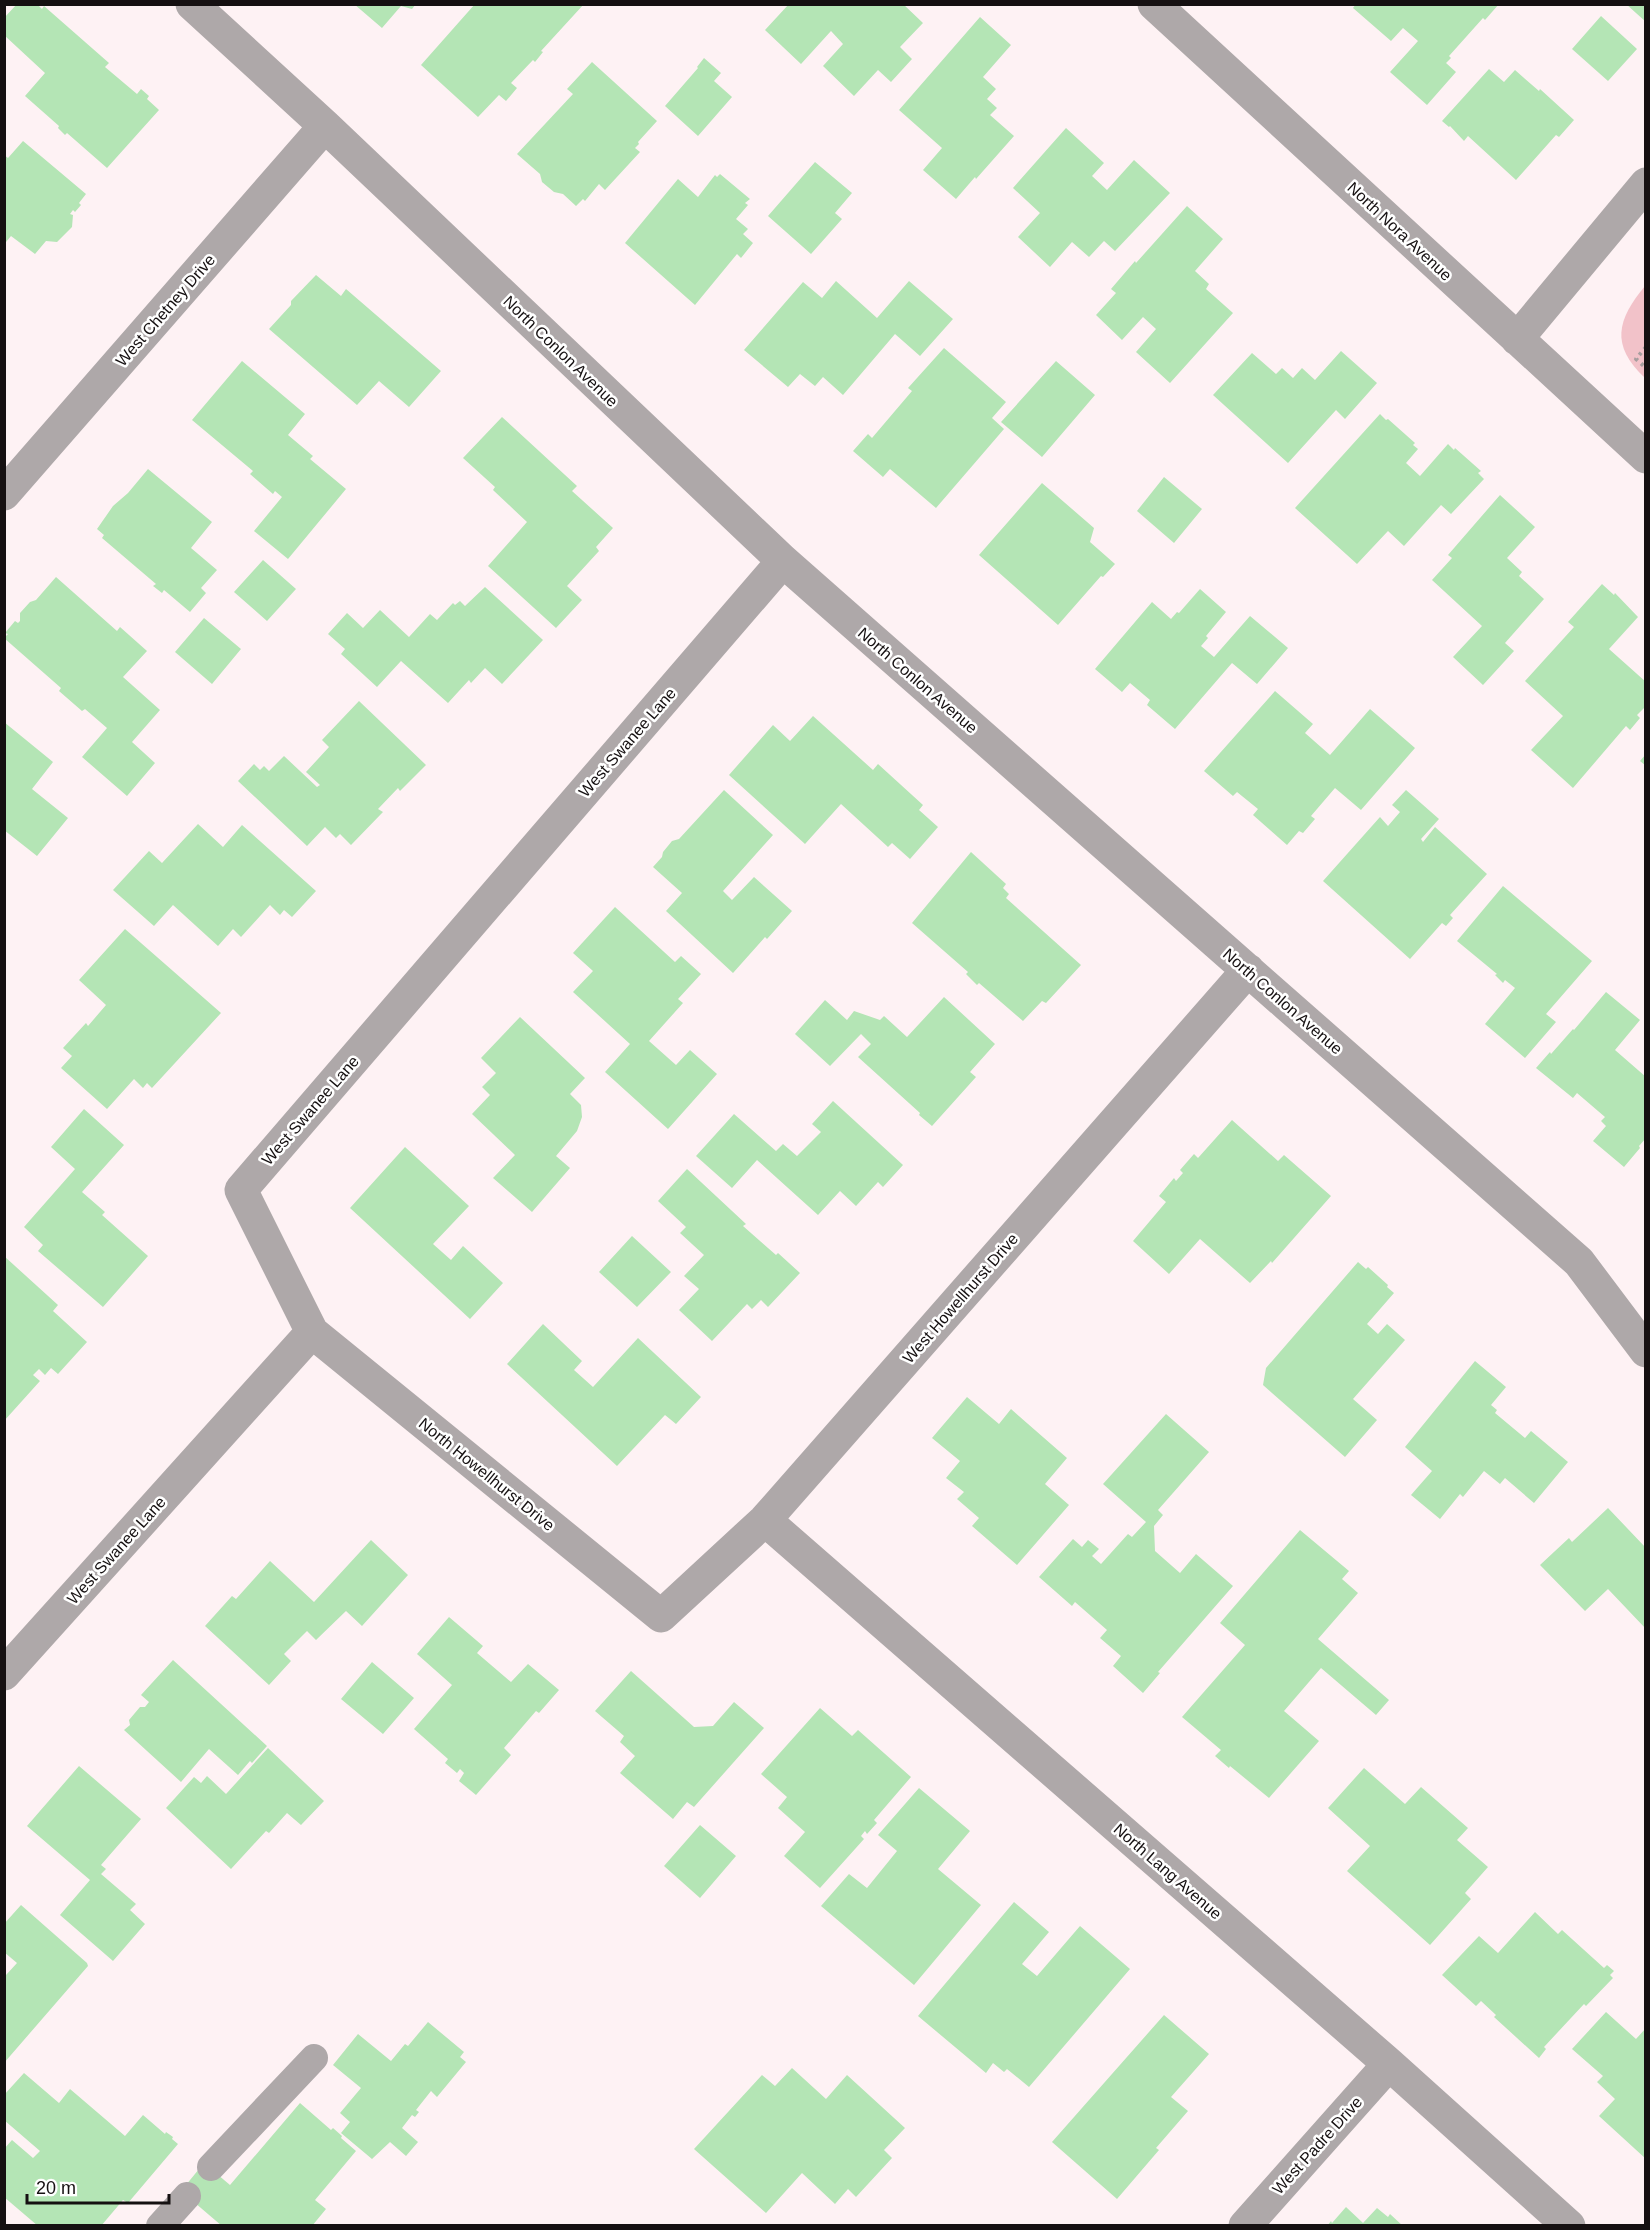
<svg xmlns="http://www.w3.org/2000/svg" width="1650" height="2230" font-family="Arial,sans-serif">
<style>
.green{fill:#f2c2c9}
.building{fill:#b4e5b5}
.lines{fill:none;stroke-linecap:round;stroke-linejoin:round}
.path{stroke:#a79e9f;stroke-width:4;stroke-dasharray:3 4.5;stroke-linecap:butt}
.lane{stroke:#aea8a9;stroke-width:28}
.street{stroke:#aea8a9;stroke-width:33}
.labels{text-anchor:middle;stroke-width:5;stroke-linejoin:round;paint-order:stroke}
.street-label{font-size:16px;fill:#151011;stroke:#fff}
</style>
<rect width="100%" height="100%" fill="#fef2f4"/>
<!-- green -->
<path class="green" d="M1645,286v92c-35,-33 -28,-58 0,-92z"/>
<!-- building -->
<path class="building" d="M17,4h20l5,5 2,-3 65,57 -4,4 32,27 4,-5 8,7 -2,3 12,11 -52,58 -40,-35 -2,2 -7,-7 1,-2 -34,-30 20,-23 -41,-38v-17z
M354,4h62l-4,5 -11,-3 -19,22z
M475,4h109l-43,47 2,1 -8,10 -2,-2 -22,23 6,5 -11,13 -7,-6 -21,22 -57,-52z
M789,4h114l20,19 -23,24 12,12 -21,23 -13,-12 -24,26 -31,-30 20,-22 -12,-13 -30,33 -36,-34z
M1356,4h143l-14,16 -2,-2 -34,38 2,2 -5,5 10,9 -29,33 -37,-33 28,-31 -15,-13 -12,13 -38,-33z
M1626,4h20v18z
M1601,16l36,33 -29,32 -36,-32z
M980,17l31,28 -28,32 13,12 -9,10 10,9 -7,7 24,21 -38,43 -1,-2 -19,22 -33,-29 19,-22 -43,-38z
M704,58l17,15 -7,8 18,16 -34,39 -33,-30 33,-38 -1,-1z
M592,62l65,59 -19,21 1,2 -4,4 5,4 -35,38 -6,-6 -14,17 -2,-2 -7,7 -13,-12 -9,-2 -12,-10 -2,-8 -23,-20 56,-60 -6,-5z
M1489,69l15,13 11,-12 24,21 1,-2 34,31 -15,17 -3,-2 -40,45 -48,-44 -4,5 -14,-15 -1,1 -7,-6z
M1066,128l38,35 -12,13 15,14 27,-30 36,33 -55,58 -11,-10 -15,16 -17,-15 -22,25 -32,-30 22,-24 -27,-25z
M23,141l63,53 -7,9 2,2 -6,7 -2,-2 -3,4 3,1 -1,12 -15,15 -11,-1 -11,13 -24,-18 -5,6 -2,-1v-86l4,3z
M815,162l37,31 -17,20 7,6 -31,35 -43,-38z
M720,174l30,25 -5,4 3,2 -12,14 12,10 -5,5 10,9 -12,15 -4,-4 -42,51 -70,-62 53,-64 20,18 17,-22 2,2z
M1187,206l36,33 -28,32 14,13 -3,5 27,24 -63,70 -34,-31 20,-23 -13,-12 -21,23 -26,-25 20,-22 -5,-4 24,-28 1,2z
M316,275l25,21 5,-7 95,82 -32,36 -30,-26 -22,24 -88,-76 22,-24v-4z
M836,281l41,37 32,-37 44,38 -33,37 -25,-22 -52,61 -20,-18 -8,9 -15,-12 -12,13 -44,-37 59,-68 19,16z
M944,348l62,54 -14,16 12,11 -68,79 -46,-39 -7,8 -30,-26 15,-17 4,4 40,-47 -4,-3z
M1341,351l36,32 -32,36 -9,-9 -48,53 -75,-68 39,-42 24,21 6,-6 11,10 9,-10 13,12z
M242,361l63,53 -17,21 25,21 -3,3 36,30 -58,70 -34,-28 28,-34 -7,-6 -2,3 -23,-20 3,-3 -61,-51z
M1056,361l39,34 -53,62 -41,-35z
M1380,414l6,6 2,-1 27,24 -2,2 5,4 -12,14 14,13 28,-32 6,6 1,-2 26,23 -3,2 6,6 -33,35 -10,-9 -37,41 -16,-15 -31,33 -62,-56z
M502,417l75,69 -5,5 41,37 -17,19 3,4 -32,35 15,14 -26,28 -68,-62 39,-44 -34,-32 2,-3 -32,-29z
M148,469l64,53 -21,26 26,22 -16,18 5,5 -16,19 -26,-22 -2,3 -9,-7 3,-2 -54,-46 2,-3 -7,-6 16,-23 15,-13z
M1164,477l38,32 -28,34 -37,-32z
M1042,483l52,45 -4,14 25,22 -12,13 -2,-1 -43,49 -79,-70z
M1500,495l35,32 -28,31 15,14 -3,4 25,23 -39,44 9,8 -31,34 -30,-28 29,-31 -50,-46 20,-22 -4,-3z
M263,560l33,29 -29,32 -33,-29z
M56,577l61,54 3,-4 27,24 -24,26 37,33 -28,32 23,21 -28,33 -45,-39 25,-29 -22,-19 -3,2 -23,-20 2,-3 -57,-50 4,-4 -3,-1 10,-12 3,2 2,-2v-8l10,-11 6,-2z
M1602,584l12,11 1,-2 23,24 -29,32 37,33v24l-9,9 3,3 -10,12 -4,-4 -53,62 -42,-38 32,-34 -38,-35 49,-54 -6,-5z
M485,587l58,53 -41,44 -17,-16 -14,15 -2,-3 -21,23 -47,-42 -24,26 -36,-33 4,-5 -17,-15 19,-21 16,15 17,-18 29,27 21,-23 7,6 16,-17 2,2 5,-4 5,5z
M1200,589l26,23 -20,24 2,2 -7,8 13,11 36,-41 38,32 -31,36 -25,-21 -57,66 -28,-24 3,-5 -20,-17 -8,9 -27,-23 57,-67 19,17 6,-7 2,1z
M204,618l37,31 -29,35 -37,-32z
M1275,691l38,33 -8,9 25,22 40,-46 45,39 -54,62 -26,-22 -24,28 4,3 -12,14 -4,-2 -12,14 -34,-30 5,-6 -21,-17 -4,4 -29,-25z
M359,701l67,64 -26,26 -2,-3 -20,21 5,3 -32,33 -11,-11 -4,4 -11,-11 -18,19 -69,-65 16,-17 6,6 4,-4 5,5 15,-15 33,31 3,-2 -14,-13 23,-25 -7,-7z
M813,716l60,54 5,-6 45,41 -4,5 19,17 -28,32 -18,-16 -4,4 -47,-43 -36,40 -76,-69 44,-50 17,16z
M4,722l49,40 -21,27 36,29 -31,38 -33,-26z
M1646,754v12l-6,-5z
M724,790l49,45 -50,56 9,9 22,-23 38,34 -25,28 -2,-2 -32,36 -67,-62 16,-18 -29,-26 9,-10 1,-5 9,-11 7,-2z
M1406,790l33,29 -18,20 2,3 12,-15 52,47 -37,41 3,3 -7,8 -4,-3 -32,36 -87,-78 57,-64 8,9 12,-14 -8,-7z
M198,824l25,23 19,-22 74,66 -24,26 -8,-7 -4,5 -10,-10 -29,32 -8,-8 -15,17 -45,-41 -19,21 -41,-36 36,-39 13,12z
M971,852l35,32 -3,4 6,6 -3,4 75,67 -35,38 -4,-2 -19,20 -44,-38 -2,2 -11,-11 2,-2 -56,-49z
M1503,886l89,75 -46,53 10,8 -31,36 -40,-34 30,-36 -10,-8 -2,3 -8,-8 2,-1 -40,-33z
M615,907l60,55 6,-6 20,18 -23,25 5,4 -34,38 27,24 14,-15 27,24 -49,55 -63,-57 25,-28 -57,-52 20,-21 -20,-18z
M125,929l96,84 -69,75 -5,-5 -4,5 -9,-9 -27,30 -46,-41 11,-12 -9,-8 23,-25 2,3 18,-21 -27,-25z
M1606,992l34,28 -25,30 31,27v61l-7,8 1,2 -16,19 -31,-26 13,-15 -5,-5 4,-4 -28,-24 -4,5 -37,-30 14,-16 1,2 22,-25 1,1z
M944,997l51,47 -25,28 6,5 -44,49 -13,-11 1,-2 -62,-56 13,-13 -10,-10 -31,32 -35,-32 30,-34 22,20 7,-9 26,9 4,-4 23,21z
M520,1017l65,61 -15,16 11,11 1,12 -5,14 -21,25 14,12 -38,44 -39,-34 22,-23 -43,-41 18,-19 -8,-8 14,-14 -15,-15z
M833,1101l70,64 -20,22 -5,-5 -22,24 -16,-15 -22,24 -61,-55 -25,28 -36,-32 38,-42 42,37 7,-7 14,12 24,-24 -9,-8z
M84,1109l40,36 -42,47 23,20 -3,3 46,41 -45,51 -65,-56 5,-6 -19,-18 51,-58 -24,-22z
M1232,1120l46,41 6,-6 47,41 -59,67 -1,-2 -21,22 -50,-44 -31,35 -36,-33 33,-39 -7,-6 15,-18 2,3 7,-8 -3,-3 14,-16 4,4z
M405,1147l64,59 -36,38 18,16 12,-14 40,37 -33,36 -120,-111z
M687,1169l59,55 -3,2 33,29 2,-2 22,20 -32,34 -7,-7 -9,9 -5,-5 -35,37 -33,-31 20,-21 -15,-13 20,-21 -24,-22 6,-6 -28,-26z
M632,1236l39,36 -34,35 -38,-35z
M4,1256l54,49 -5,6 34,31 -29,32 -7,-6 -6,7 -6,-6 -6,6 7,6 -36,40z
M1358,1262l8,7 2,-2 20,18 -1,2 7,6 -27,31 11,10 9,-10 18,16 -52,59 24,21 -32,37 -82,-72 3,-17z
M543,1324l39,37 -8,9 19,17 45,-49 63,59 -25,27 -11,-9 -48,51 -110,-102z
M1475,1361l31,26 -15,18 6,5 -2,3 30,25 6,-7 37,31 -34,41 -29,-25 -5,6 -16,-13 -21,26 -3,-3 -20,25 -29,-24 21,-24 -27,-24z
M967,1397l32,27 12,-15 56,49 -22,26 24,21 -52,60 -45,-39 7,-8 -22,-19 7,-7 -18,-14 14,-17 -28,-23z
M1166,1414l43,38 -51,58 5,5 -9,11 1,25 25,22 16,-19 37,32 -75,86 2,1 -17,20 -30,-27 8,-10 -21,-18 7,-8 -32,-28 -3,4 -33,-29 34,-38 9,8 6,-7 11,9 -7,7 9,8 27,-30 4,3 14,-15 -43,-38z
M1608,1508l38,40v81l-38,-40 -23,22 -45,-46 29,-27 3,4z
M1300,1530l49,41 -7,8 16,14 -40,46 71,61 -13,15 -55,-47 -37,43 35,30 -50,57 -39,-32 -1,2 -14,-12 6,-6 -39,-33 63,-72 -25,-22z
M371,1540l37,35 -46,51 -16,-15 -30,29 -9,-9 -23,23 7,7 -22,24 -64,-59 27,-30 4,3 34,-38 44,41z
M449,1617l34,29 -6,7 34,29 17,-18 31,26 -20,23 -3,-2 -32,37 7,7 -35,40 -17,-14 5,-8 -4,-4 -3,4 -12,-10 3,-4 -34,-30 38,-44 -35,-31z
M173,1660l94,86 -15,17 -2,-2 -12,14 -29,-26 -28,33 -57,-52 6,-5 -1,-5 11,-13h5l4,-5 -8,-7z
M372,1662l42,36 -31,36 -42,-35z
M631,1671l63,56 19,-1 21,-24 30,26 -70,79 -7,-5 -14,17 -53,-46 15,-17 -15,-14 4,-6 -29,-25z
M820,1708l32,28 6,-6 53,47 -37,43 3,3 -10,11 -2,-3 -4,5 3,3 -44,49 -36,-32 21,-24 -27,-24 9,-11 -26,-23z
M268,1748l56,53 -23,24 -14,-12 -18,20 -3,-2 -35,38 -65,-61 28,-31 7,6 6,-7 19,18z
M79,1766l62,53 -40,46 5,4 -5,5 35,30 -6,6 15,14 -32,37 -53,-46 30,-35 -63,-54z
M1364,1768l41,36 16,-17 47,41 -11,12 31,27 -23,26 6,6 -41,46 -83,-74 23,-25 -42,-38z
M919,1788l51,43 -32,38 43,36 -67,80 -93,-79 28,-32 18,14 30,-37 -19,-16z
M700,1825l36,31 -36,42 -36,-32z
M1014,1902l35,30 -27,32 15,12 43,-50 50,43 -101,118 -22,-18 -3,3 -11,-9 -7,10 -68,-57z
M21,1905l66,58 1,3 -84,97v-89l2,1 11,-12 -13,-11v-28z
M1535,1912l23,22 4,-4 42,38 3,-3 7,6 -4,4 3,3 -27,28 -2,-2 -40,43 2,2 -7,9 -45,-41 2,-2 -15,-14 -5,5 -34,-31 37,-39 19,17z
M1606,2012l30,27 10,-11v131l-47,-43 16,-17 -18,-17 6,-6 -31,-27z
M1164,2015l45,39 -38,43 17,14 -32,37 3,2 -42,49 -65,-57z
M428,2022l36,30 -4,5 6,5 -29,35 -6,-6 -15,19 3,2 -4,5 -3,-2 -10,13 16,14 -12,14 -16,-14 -18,17 -31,-26 9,-11 -10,-9 21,-25 -28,-23 25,-31 33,27 14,-17 3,2z
M792,2068l34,31 21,-24 58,53 -21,22 8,8 -36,39 -8,-8 -13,15 -33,-31 -36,40 -72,-64 68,-74 13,11z
M24,2073l35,30 11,-14 55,47 18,-21 22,19 1,-2 7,5 -1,2 6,5 -50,59 -5,-3 -22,26h-63l-34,-29v-48l8,-9 21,18 7,-7 -36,-31v-25z
M300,2103l31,27 2,-2 9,8 -1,2 15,13 -41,49 11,9 -14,17h-90l-41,-35 23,-28 26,22z
M1346,2207l17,16 14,-15 11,9 2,-3 13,12h-76l4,-5 1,2z"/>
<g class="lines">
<!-- path -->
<path class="path" d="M1646,347l-10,12 10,9"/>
<!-- lane -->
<path class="lane" d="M211,2167l103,-109
M160,2226l27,-30"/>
<!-- street -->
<path class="street" d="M192,4l133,122 458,435 796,701 67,89
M1154,4l492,453
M1517,339l129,-155
M4,494l321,-368
M783,561l-542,629 71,142 349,284 104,-96 483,-550
M765,1520l624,544 180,162
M4,1674l308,-342
M1245,2226l144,-162"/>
</g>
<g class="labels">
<!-- street labels -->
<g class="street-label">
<text transform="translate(1400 231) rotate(43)" y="6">North Nora Avenue</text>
<text transform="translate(165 310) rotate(-49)" y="6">West Chetney Drive</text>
<text transform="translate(561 351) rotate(44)" y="6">North Conlon Avenue</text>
<text transform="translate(918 680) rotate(41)" y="6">North Conlon Avenue</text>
<text transform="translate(627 742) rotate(-49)" y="6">West Swanee Lane</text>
<text transform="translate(1283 1001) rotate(41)" y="6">North Conlon Avenue</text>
<text transform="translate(310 1110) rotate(-49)" y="6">West Swanee Lane</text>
<text transform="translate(960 1298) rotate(-49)" y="6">West Howellhurst Drive</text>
<text transform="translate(487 1474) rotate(39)" y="6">North Howellhurst Drive</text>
<text transform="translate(116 1550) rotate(-48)" y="6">West Swanee Lane</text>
<text transform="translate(1168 1871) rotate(41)" y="6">North Lang Avenue</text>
<text transform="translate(1317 2145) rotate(-48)" y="6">West Padre Drive</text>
</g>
</g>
<!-- border -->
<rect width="1650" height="2230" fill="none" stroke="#151011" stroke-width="12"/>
<!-- scale -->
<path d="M27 2194v9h142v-9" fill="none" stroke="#151011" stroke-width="3"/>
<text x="36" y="2194" font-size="18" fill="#151011" stroke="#ffffff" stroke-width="4.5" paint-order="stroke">20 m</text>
</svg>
